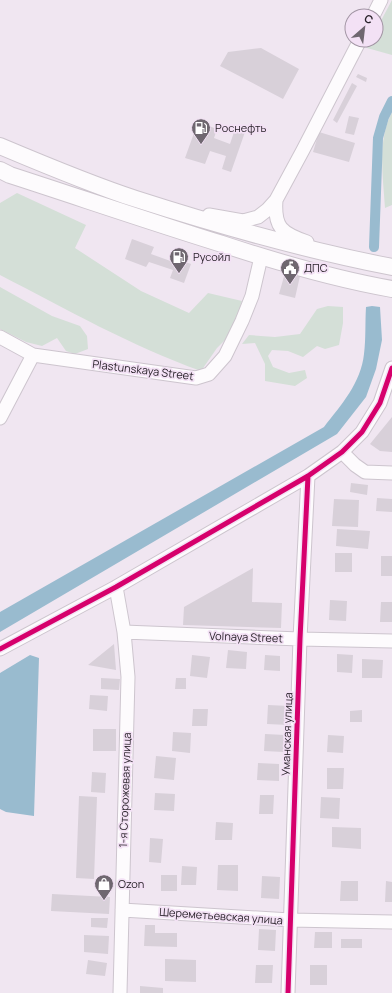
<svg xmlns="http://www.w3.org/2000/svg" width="392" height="993" font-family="Manrope,sans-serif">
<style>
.green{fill:#d4dfd7}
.water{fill:#99bbcf}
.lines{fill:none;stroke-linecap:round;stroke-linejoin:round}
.canal{stroke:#99bbcf;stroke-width:10}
.building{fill:#d8d0d9}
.minor-casing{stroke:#cdc5ce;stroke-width:15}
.major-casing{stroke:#cdc5ce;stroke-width:18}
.minor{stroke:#fdfbfd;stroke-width:13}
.major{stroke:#fdfbfd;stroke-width:16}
.cycleway-casing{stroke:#f3e1f5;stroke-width:8}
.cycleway{stroke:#d6006c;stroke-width:5}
.labels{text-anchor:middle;stroke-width:3.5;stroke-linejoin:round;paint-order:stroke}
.poi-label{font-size:11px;fill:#29222a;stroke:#f3e1f5;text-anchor:start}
.street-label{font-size:11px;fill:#29222a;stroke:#f3e1f5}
</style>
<rect width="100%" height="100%" fill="#f0e6f1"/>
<!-- green -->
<path class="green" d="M392,0v55l-25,-7 4,-8h5v-10z
M392,112v93l-7,3c-2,-32 -8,-67 7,-96z
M17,193l69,32 -11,23 66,43 48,22 19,-20 34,8 -10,32 -15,15 -16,23c-70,-25 -135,-62 -201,-96v-72z
M0,287l52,29 28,10 7,10 1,13 -13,5 -9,-3 -9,-13 -15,8 -16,-4 -26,-13z
M328,306l15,1v16l-4,22 -14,4 -8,-3 -14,11 -15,-6 -16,-1 -4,6 5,11 16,6 16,-3 2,8 -12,8 -30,-5v-17l-10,-21 -13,1 7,-9 26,2 25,-3 17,-25z"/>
<!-- water -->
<path class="water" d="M372,306l8,1 2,33 -6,29 -10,28 -29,37 -337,198v-20l324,-185c17,-22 37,-44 40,-73 2,-15 1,-31 2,-47z
M30,655l9,3 -5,158 -28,-4 -6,-3v-136z"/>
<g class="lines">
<!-- canal -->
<path class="canal" d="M374,247l4,-109 6,-21 8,-16"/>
</g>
<!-- building -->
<path class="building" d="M261,48l38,21 -16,30 -63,-33 8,-14z
M358,74l9,4 -1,4 -10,-5z
M352,83l5,3 -20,37 -4,-3z
M349,116l10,2 -5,17 -9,-2z
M198,122l19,7 -3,9 16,6 5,-15 10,3 -14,40 -9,-3 4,-13 -16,-5 -5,13 -20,-6z
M319,132l36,11 -6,19 -36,-10z
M132,239l22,8 -3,7 25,9 1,-4 14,5 -7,19 -14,-5 3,-8 -24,-8 -3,5 -21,-8z
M285,273l15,3 -5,22 -16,-4z
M392,417v35l-12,-1 -10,-7z
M351,483l17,2 -1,10 -17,-3z
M377,498l15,1v13l-16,-1z
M334,499l25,1 -1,27 -26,-1z
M337,529l33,2 -2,18 -32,-3z
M335,553h17v19h-17z
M381,556h11v20h-11z
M253,568l-1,34 30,1 -1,25 -98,-3 1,-18z
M330,600l17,1 -1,20 -17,-1z
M381,602h11v20h-12z
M114,644l2,26 -28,-5z
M228,650l19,2 -1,17 -20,-1z
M337,654l16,1 -1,18 -15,-1z
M192,655l18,2 -3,21 -17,-2z
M265,655l15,1v15l-16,-1z
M362,659l21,1 -1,18h-20z
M101,678l19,1 -1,11 -18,-1z
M176,678h10v11h-11z
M90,695l18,1 -1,15 -18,-2z
M268,705l21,1 -1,19 -21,-1z
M193,709h15l-1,17h-15z
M362,710v12h-12v-11z
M93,729h23v22h-23z
M173,732l18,1 -1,20 -18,-2z
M265,734l20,1 -1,17 -20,-1z
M328,735l16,1 -1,17 -16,-1z
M156,756l20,2 -2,22 -20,-2z
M258,763l21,1v17l-22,-1z
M327,768h17l-1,21h-16z
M92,772l14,1 -1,20 -14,-1z
M155,793l20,1 -1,17 -20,-1z
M260,795h14l-1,19h-14z
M79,796l18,1 -3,82 -18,-1z
M321,797l19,1 -1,21 -19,-1z
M216,822l17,1 -1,17h-17z
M332,827l29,1v21l-29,-2z
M150,838l13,1 -2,24 -12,-1z
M218,865h20v26l-21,-1z
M182,866l15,1 -1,18h-15z
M161,875h16v16h-16z
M262,876l18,1 -1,22 -18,-1z
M341,881h17v20h-18z
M386,881l6,1v20h-7z
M52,894l58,3 -1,17 -58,-3z
M91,918h17l-1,10 -16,-1z
M145,925h10v8h22v14l-33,-1z
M259,929l17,1 -1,21 -17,-1z
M315,932h17v16h-18z
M84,935l25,1 -1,18 -24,-2z
M341,939h21v9h-21z
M165,959l31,1v22l-31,-1z
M88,960l19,3 -2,13 -19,-2z
M256,965h17l-1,18h-17z
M310,965h17v20h-17z
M140,986l23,2v5h-23z"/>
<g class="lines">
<!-- minor casing -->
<g class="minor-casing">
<path id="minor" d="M373,16l8,-16
M276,200c-2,27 5,33 31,42
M209,215l34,6 15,-4 9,-7 9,-10 27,-50 57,-110
M0,337l33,18 163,23 13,-4 16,-18 17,-35 10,-25 9,-39
M0,418l33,-63
M342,452l13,13 10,7 27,1
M116,587l8,45 4,45 -8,316
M124,632l176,7 92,2
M0,649l116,-62 192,-111 34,-24 20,-20 18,-29 12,-35
M122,910l168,10 102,2
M288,993l12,-354 8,-163"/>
</g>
<!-- major casing -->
<g class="major-casing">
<path id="major" d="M0,146c45,19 90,38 136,53 84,27 169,51 256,68
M0,170l10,5c71,23 141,47 212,69 55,18 112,35 170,45"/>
</g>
<!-- minor -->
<use href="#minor" class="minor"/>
<!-- major -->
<use href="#major" class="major"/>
<!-- cycleway casing -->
<g class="cycleway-casing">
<path id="cycleway" d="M0,649l116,-62 192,-111 34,-24 20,-20 18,-29 12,-35
M288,993l12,-354 8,-163"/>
</g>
<!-- cycleway -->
<use href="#cycleway" class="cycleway"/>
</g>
<!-- icons -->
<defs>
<g id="fuel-pin" transform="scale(1)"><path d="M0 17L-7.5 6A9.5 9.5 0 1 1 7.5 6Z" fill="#6f6770" stroke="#f3e1f5"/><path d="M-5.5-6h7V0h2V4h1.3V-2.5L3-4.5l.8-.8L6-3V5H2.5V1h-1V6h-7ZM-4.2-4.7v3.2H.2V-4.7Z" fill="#fff"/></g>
<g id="civic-pin" transform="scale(1)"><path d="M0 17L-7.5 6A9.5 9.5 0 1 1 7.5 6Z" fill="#6f6770" stroke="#f3e1f5"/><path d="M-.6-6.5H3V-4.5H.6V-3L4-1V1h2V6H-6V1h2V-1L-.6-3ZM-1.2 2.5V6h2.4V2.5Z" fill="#fff"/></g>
<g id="shop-pin" transform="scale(1)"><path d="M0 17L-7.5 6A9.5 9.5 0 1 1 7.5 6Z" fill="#6f6770" stroke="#f3e1f5"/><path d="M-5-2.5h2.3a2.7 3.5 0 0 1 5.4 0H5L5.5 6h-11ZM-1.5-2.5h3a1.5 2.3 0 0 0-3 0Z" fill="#fff"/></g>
</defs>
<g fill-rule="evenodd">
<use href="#fuel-pin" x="201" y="128"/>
<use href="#fuel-pin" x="179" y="257"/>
<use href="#civic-pin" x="290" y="268"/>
<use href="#shop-pin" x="104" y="884"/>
</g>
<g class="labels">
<!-- poi labels -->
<g class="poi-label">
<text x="215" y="132">Роснефть</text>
<text x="193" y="261">Русойл</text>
<text x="304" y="272">ДПС</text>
<text x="118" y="888">Ozon</text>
</g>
<!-- street labels -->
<g class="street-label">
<text transform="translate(143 370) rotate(7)" y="4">Plastunskaya Street</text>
<text transform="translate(246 637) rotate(2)" y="4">Volnaya Street</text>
<text transform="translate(287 734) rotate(-88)" y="4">Уманская улица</text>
<text transform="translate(125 790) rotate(-88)" y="4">1-я Сторожевая улица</text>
<text transform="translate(221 916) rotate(4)" y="4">Шереметьевская улица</text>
</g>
</g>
<!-- north arrow -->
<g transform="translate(364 28) rotate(28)"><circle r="19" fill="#f3e1f5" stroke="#a295a4"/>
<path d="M0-3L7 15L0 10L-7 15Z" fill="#6f6770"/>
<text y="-6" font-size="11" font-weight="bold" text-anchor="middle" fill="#29222a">С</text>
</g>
</svg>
